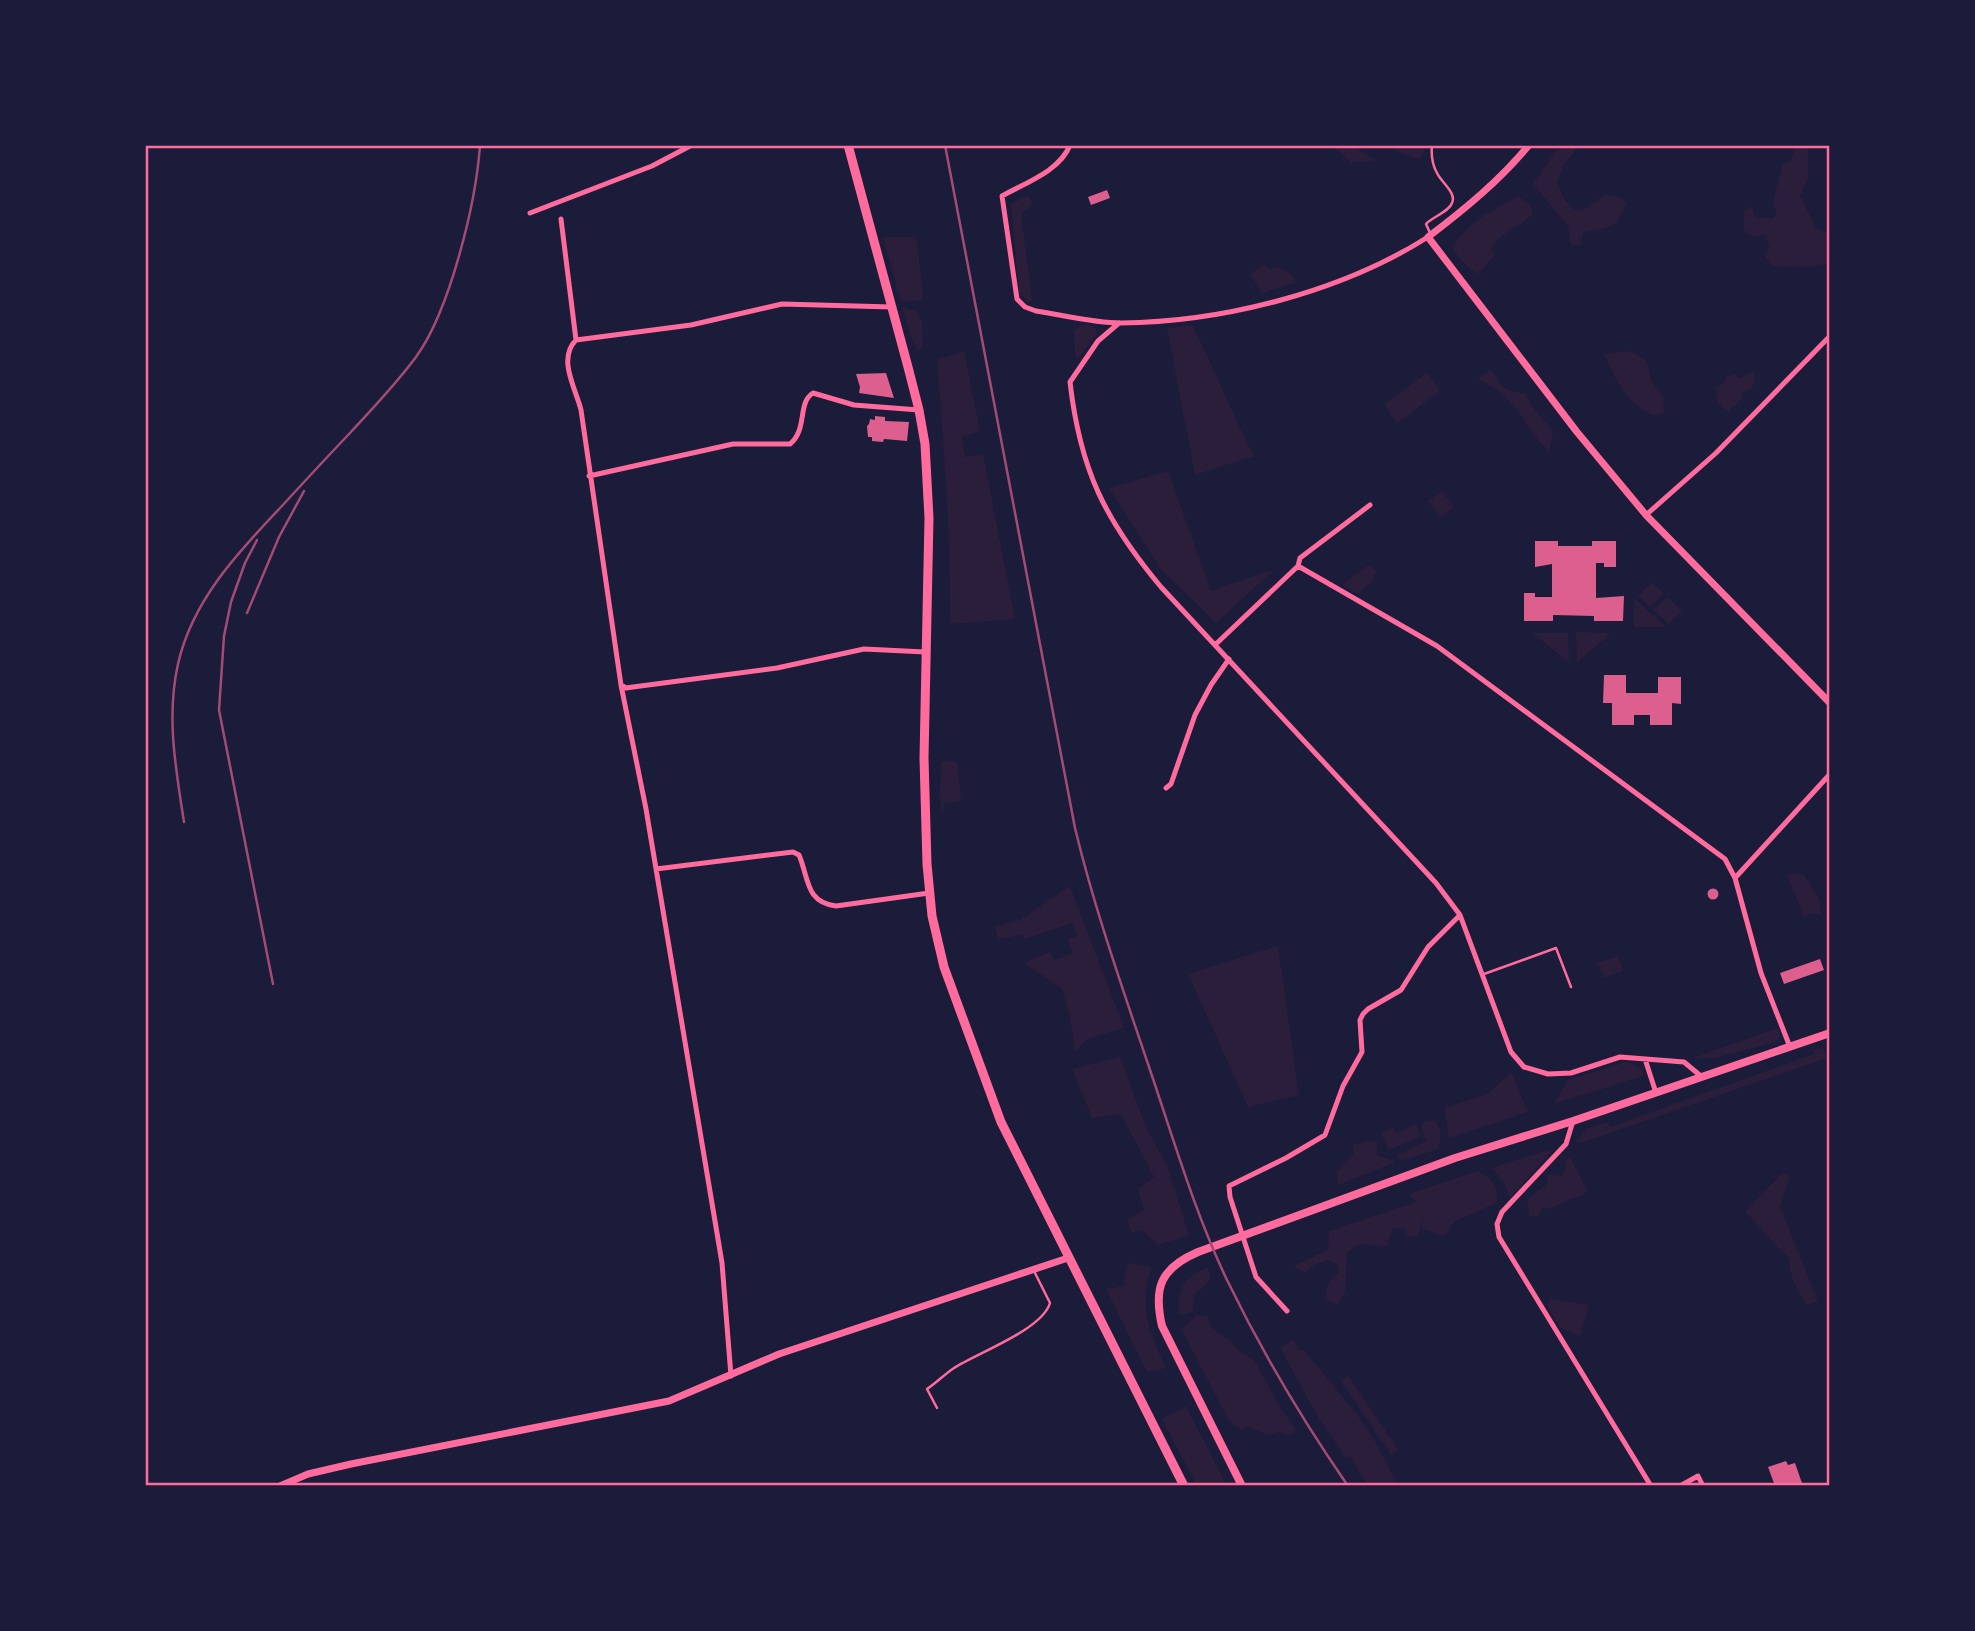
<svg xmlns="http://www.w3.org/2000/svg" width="1975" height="1631" font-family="Montserrat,sans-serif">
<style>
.green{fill:#2a1e3b}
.building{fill:#dd5f8e}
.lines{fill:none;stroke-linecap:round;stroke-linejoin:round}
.service{stroke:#ff6b9d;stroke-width:2.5}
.minor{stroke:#ff6b9d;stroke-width:5}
.tertiary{stroke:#ff6b9d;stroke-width:7}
.secondary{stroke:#ff6b9d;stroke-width:8}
.primary{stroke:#ff6b9d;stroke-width:9}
.rail{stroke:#a44b75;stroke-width:2.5}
.neatline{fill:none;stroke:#ff6b9d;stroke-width:2.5}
</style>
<rect width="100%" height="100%" fill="#1b1b3a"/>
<!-- green -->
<path class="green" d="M1331,145h20l26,16 -26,1z
M1389,145h38l-7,15 -23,-9z
M1563,145h16l-15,20 -7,17 8,19 11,10 12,-3 16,-13 15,2 7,7c-9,26 -18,23 -42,28l-4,14 -9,-1 -3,-19 -35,-42 21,-31z
M1808,145v33l-8,17 16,33 14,5v25l-4,6 -16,3 -37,-1 -8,-10 4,-9 -4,-13 -11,3 -10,-7v-18l8,-6 3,12h18l4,-5 -4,-10 9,-38 10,-6 3,-12z
M1029,195l4,9 -12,10 11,86 -3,3 -10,-11 -8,-88z
M1518,196l12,9 3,8c-11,15 -34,19 -41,35l3,7 -17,19c-10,-6 -21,-16 -25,-27 10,-21 45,-40 65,-51z
M883,237h33l7,53 -1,10 -14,2 -8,-3z
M1264,264l6,5 8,-2 14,8 4,7 -34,11 -12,-19z
M902,307l14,4 6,10 1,26 -5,4 -7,-15z
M1087,324l8,4 2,7 -20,24 -2,-2 -1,-27 7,-5z
M1192,325c23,43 39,88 62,131l-59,19 -28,-147z
M964,351l16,80 -18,6 3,20 18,-3 32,165 -65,5c1,-88 -6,-176 -13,-264z
M1624,351l10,2 13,9 5,20 10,13 3,17 -12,4 -18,-11 -13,-17 -6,-8 -12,-26z
M1491,369c10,17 14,23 34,24 6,15 20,26 28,40l-4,19c-18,-17 -28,-41 -46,-58 -7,-6 -17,-10 -25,-15z
M1754,371l1,9 -4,10 -8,2 -2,7 -13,13 -10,-8 -3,-16 8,-5 5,-7 7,-2 4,5z
M1427,373l13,18 -43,32 -13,-18z
M1168,471l43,120 64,-22 -59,54 -56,-55 -51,-80z
M1442,491l12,16 -14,10 -12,-16z
M1370,564l6,8 -3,9 -15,13 -16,-9z
M1652,582l12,12 -14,13 -12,-11z
M1667,597l15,14 -13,13 -16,-14z
M1634,598l32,29h-32z
M1576,632l35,1 -34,30z
M1532,633h36l1,29z
M941,761l11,-1 5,3 4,35 -3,4 -14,1 -1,13c-5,-10 -2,-40 -2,-55z
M1796,873l8,2 16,25 1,15 -8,-2 -9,3 -17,-41z
M1070,886l54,142 -37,11 -12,13 -5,-35 -8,-29 -39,-25 27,-11 4,8 19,-7 -5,-14 9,-3 -5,-13 -48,16 -1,-4 -25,4 -3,-12 25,-7z
M1278,946l21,149 -51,12 -60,-133z
M1618,956l5,15 -19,7 -6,-15z
M1778,1028l2,8 -4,6 -61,16h-23z
M1823,1047l4,11 -243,84h-9l13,-14 19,-6 3,5 204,-73v-4z
M1120,1057l27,73 19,33 23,72 -31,10 -16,-15 -10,3 -5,-13 17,-10 -6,-21 16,-12 -33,-63 -29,4 -20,-49z
M1629,1061l14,10v5l-89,28 14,-24z
M1511,1072l17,40 -79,26 -5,-30 43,-14z
M1434,1120c8,8 8,19 4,29l-37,12 -4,-5 29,-15 -5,-12 2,-8z
M1415,1124l7,12 -33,14 -8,-16 11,-7 6,6z
M1372,1140l5,3v12l19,7 -58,23 -1,-13 16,-16v-11z
M1545,1151h7l-42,47 -6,-16 -13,-14z
M1570,1157l17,33 -5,6c-15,2 -26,13 -40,13l-4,7h-9l-2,-17 20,-15 1,-10 13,2 4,-7 1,-10z
M1478,1171c13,7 23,17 18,32l-41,18 -11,15 -23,-8 3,-14 -6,22 -11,1 -2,-9h-12l-6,19 -26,-3 -14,8 -2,40 -7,13 -11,-5c-2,-14 1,-18 12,-28l-2,-8 -9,-4 -14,5 -9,8 -12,-7 35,-16 1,-19 87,-29 -7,-8z
M1783,1172l7,5 -10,29 38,95 -12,4 -14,-26 -4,-22c-17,-14 -27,-31 -43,-45z
M1128,1263l24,4c-14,41 -3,64 14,101l-19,4 -41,-83 17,-3z
M1208,1267c5,15 -1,17 -13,27l-2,17 -13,5c-4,-28 3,-38 28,-49z
M1550,1299l39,6 -9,31 -20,-8 -13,-23z
M1197,1315l11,1 2,10 5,5 15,9 8,10 16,10 27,49 16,21 -10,6 -6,-5 -14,4 -21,-9 -5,4 -13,-11 -47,-90z
M1293,1339l7,11h4l52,63 20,30 22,43h-30l-18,-29 -4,1 -25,-36 -41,-74z
M1348,1376l51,74 -8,5 -50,-75z
M1186,1406l41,80h-30l-35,-67z"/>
<!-- building -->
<path class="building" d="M1107,190l3,8 -19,7 -3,-8z
M886,373l8,25 -35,-5 1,-6 -4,-13z
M875,416l10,1v4l24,1 -2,19 -23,-2 -1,3 -11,-1v-4h-4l-1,-11 2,-2 1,-5 5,1z
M1535,541h23v5h34v-5h24v26h-12v-4h-8v35l28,-2 -1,25h-29v-5l-41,-1v6h-29v-28h11v4h17v-33l-17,3z
M1604,675h22v18h32v-16h23v27l-9,-1v22h-22v-10h-16v10h-22v-22h-9z
M1707.5 894a5.5 5.5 0 1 1 11 0a5.5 5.5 0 1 1-11 0Z
M1820,959l4,11 -40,14 -4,-11z
M1786,1461l2,4 7,-2 8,23h-28l-7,-19z"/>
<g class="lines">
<!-- service -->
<path class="service" d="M1431,235l-5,-11c6,-7 23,-12 26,-21 5,-10 -11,-21 -15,-30 -5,-9 -6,-18 -5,-28
M1484,974l72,-26 15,39
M937,1408l-10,-19c9,-6 18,-15 27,-21 23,-15 88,-38 96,-65l-16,-32"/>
<!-- minor -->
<path class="minor" d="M1070,145c-10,26 -45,38 -68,51l15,103 8,8 11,4c27,4 57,12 85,12 102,-1 220,-31 307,-86
M530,213l122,-47 40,-21
M561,219l15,121c-19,19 0,49 5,70l40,275 25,124 76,454 9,113
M1119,323l-21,18 -28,41c10,88 35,138 91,205l275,296 24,32 51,137 13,15 24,7 23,-1 49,-16 64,5 18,15
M576,340l115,-15 91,-21 110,3
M589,476l144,-32h57c18,-15 7,-41 23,-51l41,12 65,5
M1646,515l70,-62 114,-117
M1298,566l139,80 288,213 10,19 26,95 29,74
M1216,644l82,-78 2,-8 70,-53
M621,685l5,3 7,-1 144,-19 87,-19 61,3
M1166,788l5,-4 24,-69 16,-30 18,-26
M656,869l137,-17 6,3c10,23 6,47 37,51l93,-13
M1735,878l95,-104
M1645,1059l11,34
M1573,1121l-7,23 -64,68 -5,12 2,13 152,249
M1287,1311l-31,-34 -26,-80 -1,-11 57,-28 39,-23 18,-49 19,-34 -2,-32 3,-6 5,-5 33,-19 27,-43 32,-32
M1680,1486l18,-10 5,10"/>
<!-- tertiary -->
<path class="tertiary" d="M1529,145c-30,36 -64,64 -101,92l149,195 69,83 184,188
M280,1486l28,-12 43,-10 318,-63 110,-47 289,-96"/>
<!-- secondary -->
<path class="secondary" d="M1242,1486l-80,-160c-9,-39 -1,-58 36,-74l257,-94 118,-37 257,-88"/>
<!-- primary -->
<path class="primary" d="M848,145l60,222 11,43 6,34 4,74 -5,240 3,106 5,52 12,51 57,155 183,364"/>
<!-- rail -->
<path class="rail" d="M945,145l130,683c19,79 46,156 72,233 25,73 47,150 80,219 35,72 76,141 121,206
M257,540l-12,23 -14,39 -7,34 -5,74 54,274
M247,613l32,-76 25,-46
M184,822c-8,-52 -18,-105 -6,-158 14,-63 60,-112 103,-157 23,-25 46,-50 69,-74 23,-25 46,-49 66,-76 34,-47 60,-154 64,-212"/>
</g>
<!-- border -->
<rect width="1975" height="1631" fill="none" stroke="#1b1b3a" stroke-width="294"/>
<rect x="147" y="147" width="1681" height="1337" class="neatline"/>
</svg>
